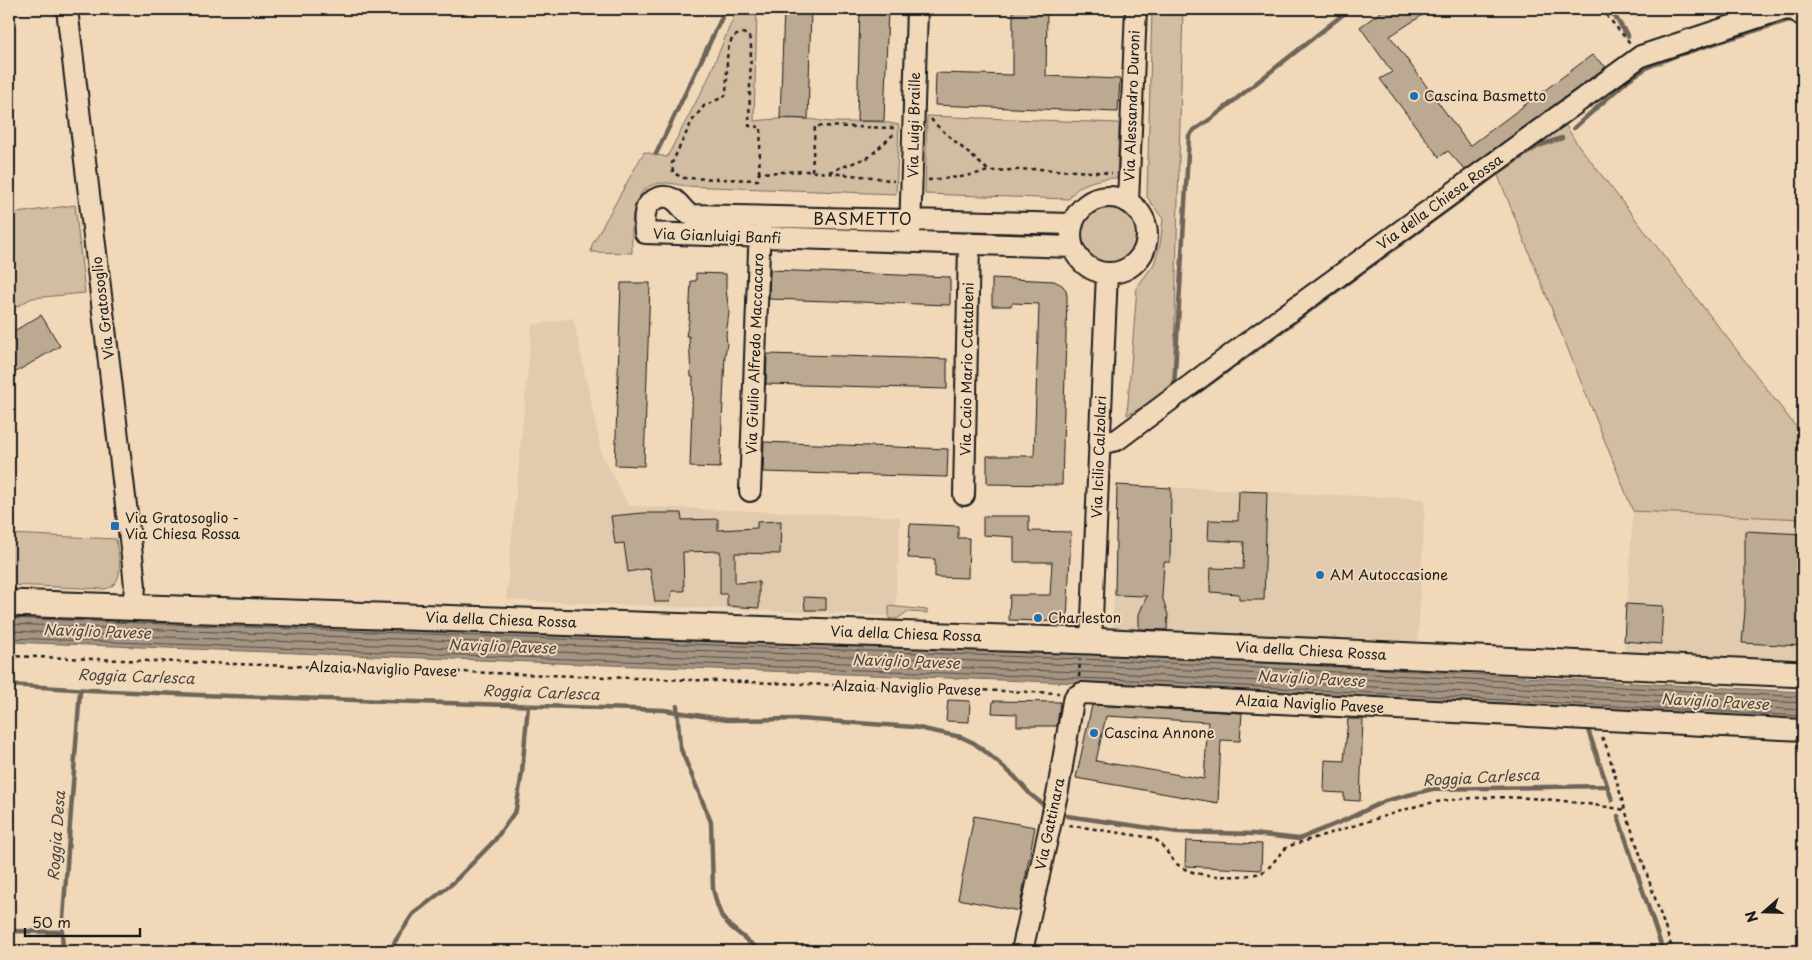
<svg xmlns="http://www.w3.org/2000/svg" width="1812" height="960" font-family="'Playpen Sans',sans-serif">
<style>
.built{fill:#e1caad}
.green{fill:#d2bca2;stroke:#776c5f}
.water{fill:#a59582;stroke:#6e6559}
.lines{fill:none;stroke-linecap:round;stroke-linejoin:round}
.shore{stroke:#534c45;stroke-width:1}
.stream{stroke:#6e6559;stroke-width:4.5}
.building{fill:#bca992;stroke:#1c1c1c;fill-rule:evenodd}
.minor-casing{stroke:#1c1c1c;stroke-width:24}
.major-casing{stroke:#1c1c1c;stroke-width:29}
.path{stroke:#1c1c1c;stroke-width:2.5;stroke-dasharray:4 4;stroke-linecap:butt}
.minor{stroke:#f1d8b9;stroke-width:20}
.major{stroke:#f1d8b9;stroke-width:25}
.poi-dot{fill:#1f6fb2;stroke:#f1d8b9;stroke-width:2}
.labels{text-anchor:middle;stroke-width:4;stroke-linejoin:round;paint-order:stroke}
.poi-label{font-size:14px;fill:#1c1c1c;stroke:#f1d8b9;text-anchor:start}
.street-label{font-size:14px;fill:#1c1c1c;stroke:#f1d8b9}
.water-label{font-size:15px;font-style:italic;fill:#4c4640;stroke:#f1d8b9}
.quarter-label{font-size:16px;letter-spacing:1px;fill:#1c1c1c;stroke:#f1d8b9}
</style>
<rect width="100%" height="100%" fill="#f1d8b9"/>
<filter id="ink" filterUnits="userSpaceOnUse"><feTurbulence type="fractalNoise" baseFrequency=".02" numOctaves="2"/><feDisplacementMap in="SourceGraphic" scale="10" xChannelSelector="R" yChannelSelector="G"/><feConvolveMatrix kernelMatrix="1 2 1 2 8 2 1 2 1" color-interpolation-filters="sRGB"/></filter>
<g filter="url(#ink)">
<!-- built -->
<path class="built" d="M573,318l29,137 27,51 271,11 -5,99 -389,-16 26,-275z
M1117,485l308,14 -7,142 -251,-8 -54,-5z
M1633,511l170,8v143l-179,-7z"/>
<!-- green -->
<path class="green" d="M737,9h20l-3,112c18,-2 34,-3 51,-2 9,0 18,3 28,3 24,1 41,-3 66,3l-3,69 -211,-8c-6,-1 -13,-3 -19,-3 -39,-1 -34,44 -34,70l-41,-1 1,-7 52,-93 23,5 40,-76z
M1152,9h31l-10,382 -46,24 10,-128 17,-23 6,-19 3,-26 -16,-22z
M1559,115l17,27 227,294v83l-170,-8 -140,-348z
M927,116l192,7 -2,55c-16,0 -39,4 -48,21l-144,-5z
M75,205l10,88 -53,5 -23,13v-97z
M1082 235a28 28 0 1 1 56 0a28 28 0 1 1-56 0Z
M9,534l107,5c2,17 11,45 -11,50l-96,-4z
M889,606l38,4v3l-20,-1 -10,7h-8z"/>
<!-- water -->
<path class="water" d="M9,613l1122,43 672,36v29l-672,-36 -1122,-43z"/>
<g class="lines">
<!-- shore -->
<path class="shore" d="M9,618l1122,43 672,36
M9,624l1122,43 672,36
M9,631l1122,43 672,36
M9,638l1122,42 672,36"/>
<!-- stream -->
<path class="stream" d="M1610,9l18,27
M1574,128l55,-49 19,-12 30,-12 111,-35 6,1 8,8
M656,154l70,-145
M1174,389l15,-253 5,-6 18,-12 138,-109
M1197,393l309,-226 32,-21 24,-8
M9,685l80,5 110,5 465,15 63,10 73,-1 114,8 47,10 13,6 13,10 27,23 17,19 14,11
M677,706l3,41 31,75 2,67 4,15 5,13 9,10 29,24
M1607,785l5,15
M1067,816l111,16 76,2 45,5 46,-19 40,-19 47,-12 173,-3 2,-1 -20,-58
M1618,816l45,135
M9,931l53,1
M63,951l-1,-19 18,-242
M393,951l1,-8 19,-29 40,-31 42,-43 21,-30 6,-38 6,-66"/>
</g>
<!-- building -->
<path class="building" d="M784,9h27l-3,110 -28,-1z
M860,9h28l-4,112h-27z
M1013,9h34l-1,67 74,3 -2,33 -183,-7 1,-32 77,2z
M1385,9h47l-42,27 80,110 122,-91 14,12 -141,103 -17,-19 -9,6 -59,-78 12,-7 -32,-45z
M770,270l180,7v28l-181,-6z
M696,273l30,1v15l3,24 -3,22 1,9 -2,11 -5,113 -30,-1 3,-90h-2l-2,-41h-3l3,-15 2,-40h5z
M992,278l62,3 8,4 4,5 1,6 -5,189 -75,-1v-28h47l5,-152 -27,-1 -1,3h-19z
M621,283h29l-6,183 -29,-1z
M41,315l19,31 -51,30v-42z
M767,354l180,5v30l-181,-5z
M764,442l184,7 -1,28 -184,-5z
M1117,485l54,3 -1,74h-6l-2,34 6,19 -1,15 -28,-1v-15l8,-18 -32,-1z
M1239,491l28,1 -3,108h-25v-6l-29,-2 1,-24 32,1 1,-27 -36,-2 1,-20 29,1z
M643,513h38l1,7 36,-1v11l39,-2v-6l24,-1 -1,33 -45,-1v30l24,-1v26l-32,-2v-12h-7v-43l-37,1 1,39h-12l-2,11h-15l-5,-34 -22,4 -4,-29 -9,1 -4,-28z
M983,516h46v15l42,1 -4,90 -58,-2 1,-25h40l2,-33h-38v-25l-31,-2z
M910,524l48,2v12h11l-1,40 -33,-1v-18l-27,-1z
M1745,531l58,3v112l-61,-3 3,-32z
M804,597l22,1v12h-21z
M1626,604l37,2 -2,38 -37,-3z
M948,700l22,1 -1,21 -23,-1z
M993,701l67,1 -3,24h-40v-12l-25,-1z
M1092,705l150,8 -2,28 -19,-1 -3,63 -142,-25zM1106,716l102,6 -4,57 -108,-18z
M1348,719h15l-3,82 -16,-1v-7l-20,-1 1,-32 19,1z
M974,816l61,11 -16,84 -61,-12z
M1186,841l76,3 -1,26 -76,-4z"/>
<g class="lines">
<!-- minor casing -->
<g class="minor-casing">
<path id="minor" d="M67,9l65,547 3,31 -2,19
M1071 235a38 38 0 1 1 76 0a38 38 0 1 1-76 0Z
M1128,202l8,-193
M1073,224l-382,-9c-8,-3 -10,-11 -18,-16 -4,-2 -10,-3 -15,-1 -16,6 -14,22 -13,35l428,14
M910,232l7,-223
M1099,444l18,-4 127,-95 397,-289 139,-46 13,-1 10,7
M750,491l10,-267
M964,495l5,-252
M1091,641l16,-368
M1022,951l36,-161 15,-89 2,-4 7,-4 721,37"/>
</g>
<!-- major casing -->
<g class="major-casing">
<path id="major" d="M9,603l1082,38 712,33"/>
</g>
<!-- path -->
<path class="path" d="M1601,9l29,34
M931,119l4,5 54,47
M812,171l3,-45 82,2
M829,172l40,-15 27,-25
M759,173l2,-46 -12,-1 2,-80 -2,-10 -6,-3 -9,3c-12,17 -4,40 -9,60l-21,10 -12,15 -20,42 1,10 11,5 74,2 1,-7 47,-2 66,6 22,4
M928,180l33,-3 28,-6 48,-2 75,4
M1146,262l10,-36
M9,656l1050,37
M1079,677l1,-17
M1602,737l5,11 18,62 48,141
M1069,825l84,13c11,6 15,18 24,26 17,15 63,14 84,9 12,-6 17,-20 28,-27l131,-41c67,-14 138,-7 205,5"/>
<!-- minor -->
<use href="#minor" class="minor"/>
<!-- major -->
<use href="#major" class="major"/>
</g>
</g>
<!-- markers -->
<g class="poi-dot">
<circle cx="1414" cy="96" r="5"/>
<rect x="110" y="521" width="10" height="10" rx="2.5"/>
<circle cx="1320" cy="575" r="5"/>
<circle cx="1038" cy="618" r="5"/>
<circle cx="1094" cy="733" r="5"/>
</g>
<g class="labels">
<!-- poi labels -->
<g class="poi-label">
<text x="1424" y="101">Cascina Basmetto</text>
<text x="125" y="523">Via Gratosoglio -<tspan x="125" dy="16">Via Chiesa Rossa</tspan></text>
<text x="1330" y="580">AM Autoccasione</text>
<text x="1048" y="623">Charleston</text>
<text x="1104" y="738">Cascina Annone</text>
</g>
<!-- street labels -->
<g class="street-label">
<text transform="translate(1132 106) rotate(-88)" y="5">Via Alessandro Duroni</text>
<text transform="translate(914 125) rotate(-89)" y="5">Via Luigi Braille</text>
<text transform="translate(1440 202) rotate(-36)" y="5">Via della Chiesa Rossa</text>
<text transform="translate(717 236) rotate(2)" y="5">Via Gianluigi Banfi</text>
<text transform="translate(103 308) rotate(-97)" y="5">Via Gratosoglio</text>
<text transform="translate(755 354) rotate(-88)" y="5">Via Giulio Alfredo Maccacaro</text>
<text transform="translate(967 369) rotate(-89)" y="5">Via Caio Mario Cattabeni</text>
<text transform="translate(1099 457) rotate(-88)" y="5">Via Icilio Calzolari</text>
<text transform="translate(501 620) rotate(2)" y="5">Via della Chiesa Rossa</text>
<text transform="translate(906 634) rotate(2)" y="5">Via della Chiesa Rossa</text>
<text transform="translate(1311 651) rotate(3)" y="5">Via della Chiesa Rossa</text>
<text transform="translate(383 669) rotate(2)" y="5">Alzaia Naviglio Pavese</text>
<text transform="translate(907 688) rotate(2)" y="5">Alzaia Naviglio Pavese</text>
<text transform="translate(1310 704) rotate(3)" y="5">Alzaia Naviglio Pavese</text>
<text transform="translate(1050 824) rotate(-78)" y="5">Via Gattinara</text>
</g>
<!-- water labels -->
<g class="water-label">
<text transform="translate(97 632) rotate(2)" y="5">Naviglio Pavese</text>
<text transform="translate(502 647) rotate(2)" y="5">Naviglio Pavese</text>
<text transform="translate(906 662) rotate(2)" y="5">Naviglio Pavese</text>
<text transform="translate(136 677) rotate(2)" y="5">Roggia Carlesca</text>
<text transform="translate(1311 679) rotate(3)" y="5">Naviglio Pavese</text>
<text transform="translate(541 693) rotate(2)" y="5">Roggia Carlesca</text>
<text transform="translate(1715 702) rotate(3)" y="5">Naviglio Pavese</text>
<text transform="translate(1481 778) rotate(-3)" y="5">Roggia Carlesca</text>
<text transform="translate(57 836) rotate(-86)" y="5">Roggia Desa</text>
</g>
<!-- quarter labels -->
<g class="quarter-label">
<text x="863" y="225">BASMETTO</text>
</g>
</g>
<!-- margin -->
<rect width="1812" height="960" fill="none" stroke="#f1d8b9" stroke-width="30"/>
<rect x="15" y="15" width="1782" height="930" fill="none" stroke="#1c1c1c" stroke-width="2" filter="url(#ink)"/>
<!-- north arrow -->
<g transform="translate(1764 912) rotate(250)" stroke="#f1d8b9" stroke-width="4" paint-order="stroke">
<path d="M0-4L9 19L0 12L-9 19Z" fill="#1c1c1c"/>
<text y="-8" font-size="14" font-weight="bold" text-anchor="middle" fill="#1c1c1c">N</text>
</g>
<!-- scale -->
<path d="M25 928v8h115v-8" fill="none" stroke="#1c1c1c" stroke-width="2.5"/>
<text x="32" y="928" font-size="15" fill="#1c1c1c" stroke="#f1d8b9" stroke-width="4" paint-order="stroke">50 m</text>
</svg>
